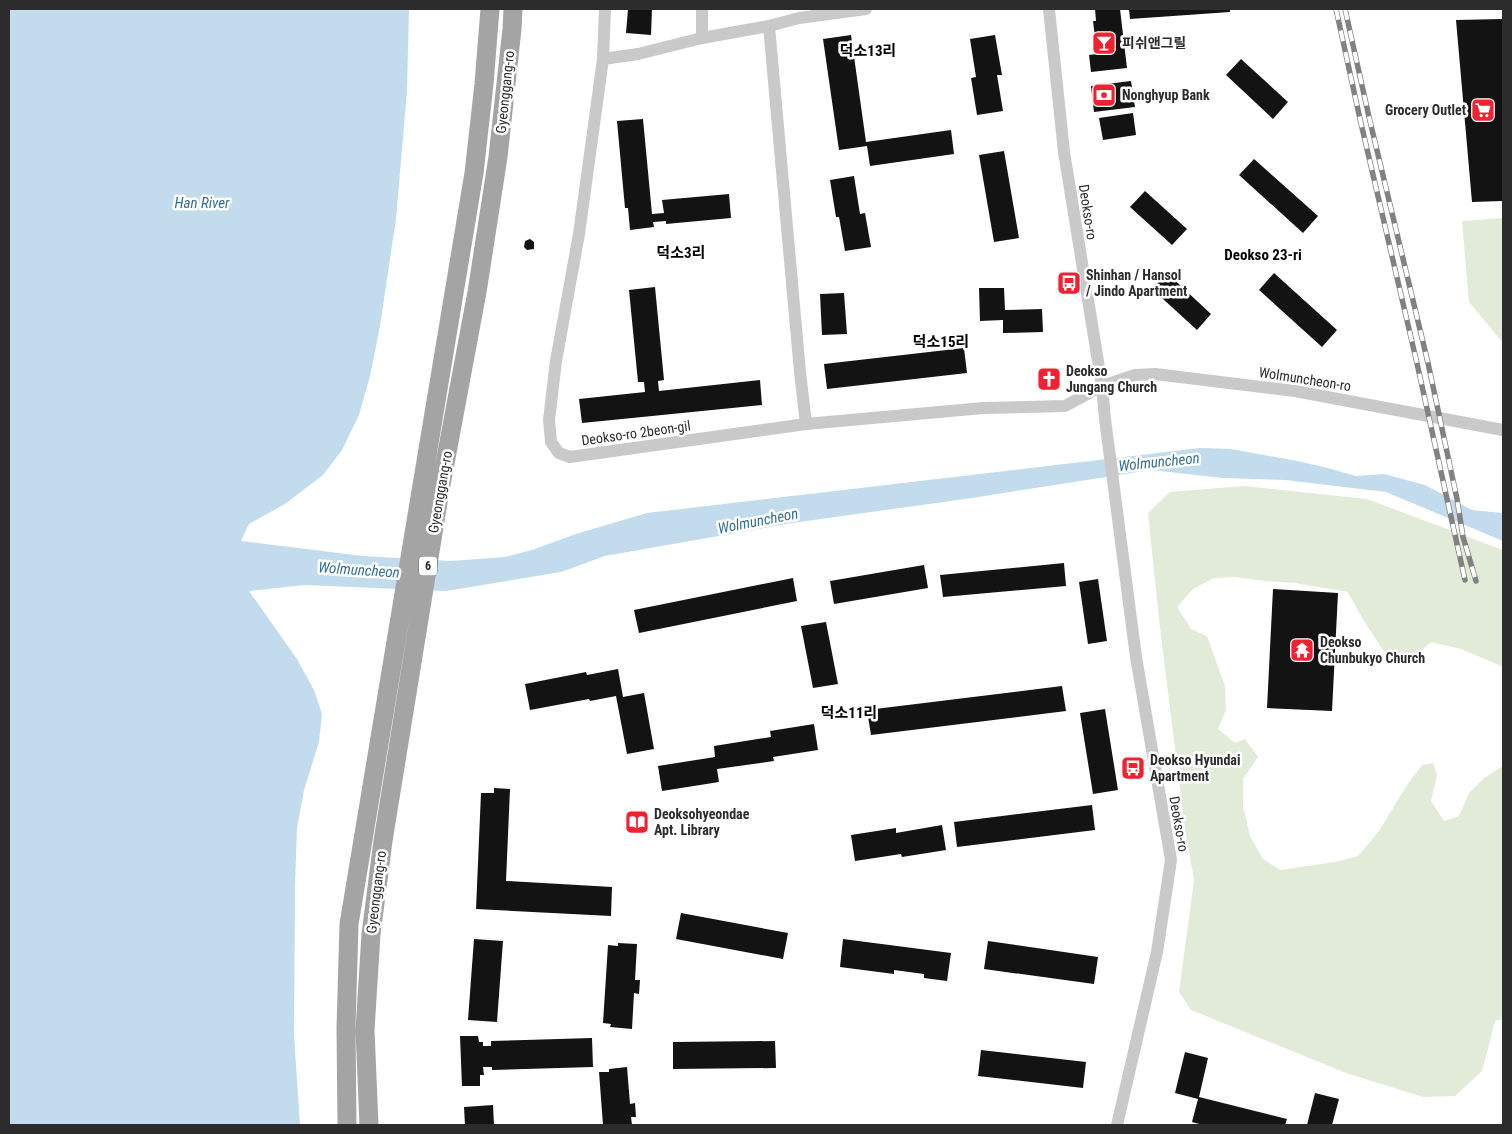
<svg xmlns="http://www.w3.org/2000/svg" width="1512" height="1134" font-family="'Roboto Condensed','Noto Sans KR',sans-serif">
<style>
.green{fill:#e2ebd8}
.water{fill:#c2dced}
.building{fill:#131313}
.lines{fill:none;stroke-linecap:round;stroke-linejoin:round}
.minor{stroke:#c9c9c9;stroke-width:12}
.primary{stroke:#a4a4a4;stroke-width:19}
.rail-casing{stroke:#818181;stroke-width:5.5}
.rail{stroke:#fff;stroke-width:4;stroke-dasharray:11;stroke-linecap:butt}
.labels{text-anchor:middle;stroke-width:5;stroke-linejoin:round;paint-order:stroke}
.shield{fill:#fff;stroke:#6b6b6b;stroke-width:1}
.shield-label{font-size:12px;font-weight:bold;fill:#2c2c2c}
.poi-label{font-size:14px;font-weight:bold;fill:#2c2c2c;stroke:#fff;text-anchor:start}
.street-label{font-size:14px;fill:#2c2c2c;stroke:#fff}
.neighbourhood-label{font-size:15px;font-weight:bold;fill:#000;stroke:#fff}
.water-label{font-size:15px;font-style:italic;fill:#366f92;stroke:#fff}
</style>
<rect width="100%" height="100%" fill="#fff"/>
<!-- green -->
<path class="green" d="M1503,218v125l-34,-41 -7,-81z
M1244,486l123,13 136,51v122l-2,-6 -40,-17 -30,-7 -16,14h-28c-14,-21 -28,-42 -39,-64l-53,-9 -30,-2 -30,-4 -21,1 -21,11 -16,18 14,22 16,7 18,50 1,24 -8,19 17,14 10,-4 13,18 -15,22v27l7,30 13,23 17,11 55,-8 23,-6 21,-25 28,-46 15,-20 11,-2 4,12 -6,26 13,20 15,-5 10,-23 15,-15 19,-12v253l-8,2 -13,50 -27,25 -32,1 -77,-24 -155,-63 -12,-18 15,-112 -9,-51 -25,-201 -12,-115 22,-21z"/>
<!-- water -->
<path class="water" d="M9,9h400l-2,82 -11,128 -16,107 -10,50 -11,39 -17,35 -19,25 -38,29 -36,20 -8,17 122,15 87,5 55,-4 27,-7 44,-16 71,-21 553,-65 31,1 66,12 31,7 28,8 28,-2 41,11 47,25 31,3v28l-117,-49 -101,-12 -62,-2 -72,-8 -179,28 -180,25 -187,33 -44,16 -115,19 -141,-6 -56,6 48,68 17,31 8,24 -3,28 -15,48 -7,38 -2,58 -1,149 6,90h-291z"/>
<!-- building -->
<path class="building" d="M628,9h24l-1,26 -25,-2z
M1095,9h25l7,59 -36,4 -2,-17 8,-1 -4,-33h3z
M1129,9h101v3l-100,7z
M1503,19v182l-31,1 -16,-182z
M851,35l15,107 85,-12 3,24 -84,12 -3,-20 -28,4 -16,-111z
M995,35l7,40h-5l6,36 -26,4 -6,-37 5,-1 -6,-38z
M1241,59l47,43 -15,17 -47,-44z
M1131,81l4,26 -41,5 -3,-26z
M1133,113l3,22 -33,5 -4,-22z
M643,119l9,95 12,-1 -2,-13 67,-6 2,24 -65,6v-3l-13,1 1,5 -24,3 -2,-22h-3l-8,-87z
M1004,151l15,87 -25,4 -15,-87z
M1254,159l64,57 -15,17 -64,-58z
M854,176l6,38 5,-1 6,34 -26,4 -6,-34h-3l-6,-37z
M1145,191l42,38 -15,16 -42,-38z
M530,239l4,3v7l-7,1 -3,-3 1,-6z
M1167,273l44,41 -14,16 -45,-41z
M1274,273l63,57 -15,17 -63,-57z
M655,287l9,93 -6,1 1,10 101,-11 2,25 -180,18 -3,-24 66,-7 -1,-10h-6l-9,-92z
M979,288h25l1,22 37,-1 1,23 -40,1v-13l-23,1z
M844,293l3,41 -25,1 -2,-41z
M964,348l3,25 -140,16 -3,-25z
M1057,368l1,20 -17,1 -1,-20z
M1064,563l2,23 -123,11 -3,-22z
M924,565l4,23 -94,16 -4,-23z
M793,578l4,23 -158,32 -5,-23z
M1098,579l9,62 -19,3 -9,-62z
M1273,589l65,4 -6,118 -65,-3z
M826,622l12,62 -25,4 -12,-62z
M618,669l5,28 21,-4 10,56 -27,5 -11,-58 -26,5 -1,-2 -59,11 -5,-26 61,-12 1,3z
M1062,686l4,25 -195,24 -4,-25z
M1105,709l13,81 -25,4 -13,-81z
M814,724l4,26 -45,7 1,4 -57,8 2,13 -57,9 -4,-25 57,-9 -1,-11 57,-9 -1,-6z
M494,788l16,1 -4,92 106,6 -1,29 -135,-7 5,-116h13z
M1092,805l3,25 -138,17 -3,-25z
M942,825l4,25 -44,7 -1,-3 -46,7 -4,-26 45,-7v5z
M681,913l107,20 -5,26 -107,-20z
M474,939l29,2 -6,81 -29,-2z
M843,939l108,14 -4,28 -23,-3v-4l-30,-4v4l-54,-7z
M988,941l110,16 -4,27 -110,-15z
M618,943l19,1 -2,36h5l-1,14 -5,-1 -2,36 -22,-2 1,-3 -8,-1 5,-78 10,1z
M460,1036h18l1,6h4v4h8v-5l101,-3 1,29 -101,3v-3h-9l1,8h-4v11h-18z
M775,1041l1,27 -103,1v-27z
M981,1050l105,12 -3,26 -105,-12z
M1185,1052l23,6 -9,39 88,22 -2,6h-82l-11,-3 6,-23 -23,-6z
M627,1067l3,37 5,-1 1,14h-5l1,8h-29l-4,-53h10v-3z
M1315,1093l24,6 -7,26h-25z
M493,1105l1,20h-29l-1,-18z"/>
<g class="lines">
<!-- minor -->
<path class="minor" d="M605,9l-2,50 -24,175 -23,127 -7,59 2,22 8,11 11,4 236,-33 177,-16 82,-2 37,-20 33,-11 20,-1 140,17 208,39
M702,9v29
M1049,9l15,143 38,234 3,33 31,238 35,203 -14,92 -40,173
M769,26l31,346 6,52
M603,59l35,-5 64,-16 67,-12 30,-8 67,-9"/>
<!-- primary -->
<path class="primary" d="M347,1125l-1,-97 3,-104 125,-751 10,-89 6,-75
M369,1125l-4,-95 6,-96 12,-93 57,-351 37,-198 21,-135 14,-128 1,-20"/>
<!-- rail casing -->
<g class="rail-casing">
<path id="rail" d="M1336,9l24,110 56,240 49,221
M1345,9l24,108 59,246 29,136 6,38 13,44"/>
</g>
<!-- rail -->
<use href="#rail" class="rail"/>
</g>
<!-- icons -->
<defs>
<g id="bar-square" transform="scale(1.25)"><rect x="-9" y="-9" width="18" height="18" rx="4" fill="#f02131" stroke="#fff"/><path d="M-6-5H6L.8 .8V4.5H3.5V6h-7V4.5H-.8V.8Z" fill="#fff"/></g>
<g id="bank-square" transform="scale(1.25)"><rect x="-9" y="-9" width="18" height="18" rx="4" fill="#f02131" stroke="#fff"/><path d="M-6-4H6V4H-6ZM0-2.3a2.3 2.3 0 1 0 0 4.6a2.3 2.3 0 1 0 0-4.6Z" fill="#fff"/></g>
<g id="supermarket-square" transform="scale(1.25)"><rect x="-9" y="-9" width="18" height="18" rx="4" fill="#f02131" stroke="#fff"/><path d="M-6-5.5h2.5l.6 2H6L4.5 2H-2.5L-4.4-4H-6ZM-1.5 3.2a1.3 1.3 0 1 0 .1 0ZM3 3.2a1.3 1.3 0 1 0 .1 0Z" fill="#fff"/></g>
<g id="bus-square" transform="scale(1.25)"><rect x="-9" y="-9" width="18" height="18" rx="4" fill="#f02131" stroke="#fff"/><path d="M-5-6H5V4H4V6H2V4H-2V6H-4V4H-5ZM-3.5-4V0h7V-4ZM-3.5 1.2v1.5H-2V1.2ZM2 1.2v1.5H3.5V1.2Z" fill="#fff"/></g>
<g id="church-square" transform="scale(1.25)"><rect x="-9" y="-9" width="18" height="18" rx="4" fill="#f02131" stroke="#fff"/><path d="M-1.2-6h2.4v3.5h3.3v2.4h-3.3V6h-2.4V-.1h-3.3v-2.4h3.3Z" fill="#fff"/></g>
<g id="temple-square" transform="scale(1.25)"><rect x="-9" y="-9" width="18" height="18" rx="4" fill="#f02131" stroke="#fff"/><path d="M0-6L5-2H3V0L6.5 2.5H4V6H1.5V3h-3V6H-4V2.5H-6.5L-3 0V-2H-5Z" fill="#fff"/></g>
<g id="library-square" transform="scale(1.25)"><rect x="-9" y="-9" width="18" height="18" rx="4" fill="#f02131" stroke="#fff"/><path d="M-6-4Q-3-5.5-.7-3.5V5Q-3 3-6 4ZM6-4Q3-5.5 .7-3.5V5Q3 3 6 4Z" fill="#fff"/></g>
</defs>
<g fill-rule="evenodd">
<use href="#bar-square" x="1104" y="43"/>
<use href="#bank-square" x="1104" y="95"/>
<use href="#supermarket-square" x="1483" y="110"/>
<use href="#bus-square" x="1069" y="283"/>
<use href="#church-square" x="1049" y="379"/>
<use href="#temple-square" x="1302" y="650"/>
<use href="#bus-square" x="1133" y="768"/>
<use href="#library-square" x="637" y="822"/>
</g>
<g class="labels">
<!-- shield labels -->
<rect class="shield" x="419" y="556.5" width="18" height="19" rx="4"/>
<g class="shield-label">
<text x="428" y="570">6</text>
</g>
<!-- poi labels -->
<g class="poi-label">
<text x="1122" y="48">피쉬앤그릴</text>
<text x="1122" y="100">Nonghyup Bank</text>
<text x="1466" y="115" text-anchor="end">Grocery Outlet</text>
<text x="1086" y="280">Shinhan / Hansol<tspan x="1086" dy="16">/ Jindo Apartment</tspan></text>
<text x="1066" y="376">Deokso<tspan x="1066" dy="16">Jungang Church</tspan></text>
<text x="1320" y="647">Deokso<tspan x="1320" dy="16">Chunbukyo Church</tspan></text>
<text x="1150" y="765">Deokso Hyundai<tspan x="1150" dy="16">Apartment</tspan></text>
<text x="654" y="819">Deoksohyeondae<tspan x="654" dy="16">Apt. Library</tspan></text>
</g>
<!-- street labels -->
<g class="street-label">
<text transform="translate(505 92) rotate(-84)" y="5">Gyeonggang-ro</text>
<text transform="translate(1088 212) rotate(81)" y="5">Deokso-ro</text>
<text transform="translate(1305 379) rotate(9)" y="5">Wolmuncheon-ro</text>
<text transform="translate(636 433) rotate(-8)" y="5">Deokso-ro 2beon-gil</text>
<text transform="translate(440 492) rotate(-80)" y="5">Gyeonggang-ro</text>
<text transform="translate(1179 824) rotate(80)" y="5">Deokso-ro</text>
<text transform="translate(376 892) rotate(-83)" y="5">Gyeonggang-ro</text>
</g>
<!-- neighbourhood labels -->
<g class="neighbourhood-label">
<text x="868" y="56">덕소13리</text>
<text x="681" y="258">덕소3리</text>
<text x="1263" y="260">Deokso 23-ri</text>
<text x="941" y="347">덕소15리</text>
<text x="849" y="718">덕소11리</text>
</g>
<!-- water labels -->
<g class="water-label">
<text x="202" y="208">Han River</text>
<text transform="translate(1159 462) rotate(-6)" y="5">Wolmuncheon</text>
<text transform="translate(758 521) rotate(-11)" y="5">Wolmuncheon</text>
<text transform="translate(359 570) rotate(4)" y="5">Wolmuncheon</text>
</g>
</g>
<!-- border -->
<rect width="1512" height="1134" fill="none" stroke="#2c2c2c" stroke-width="20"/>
</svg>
